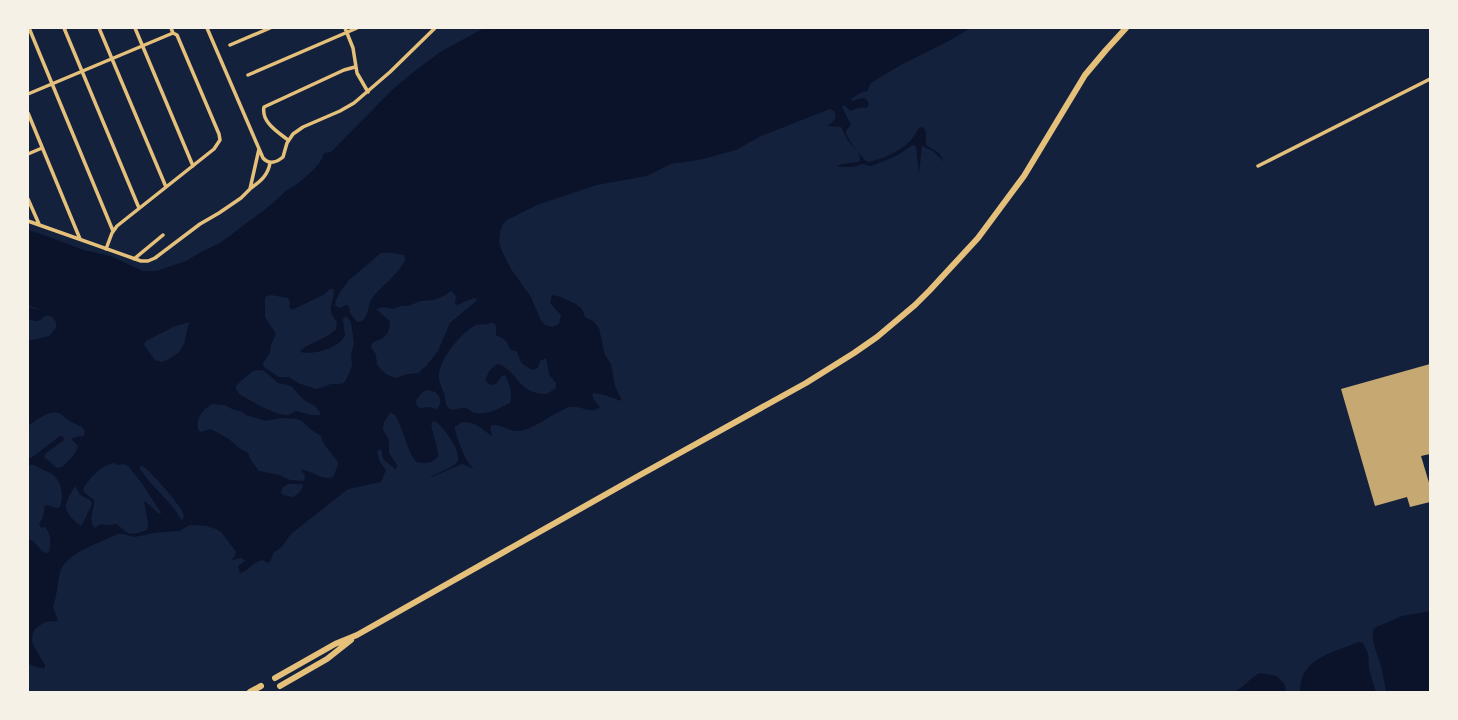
<svg xmlns="http://www.w3.org/2000/svg" width="1458" height="720" font-family="Manrope,sans-serif">
<style>
.water{fill:#0b132b;fill-rule:evenodd}
.building{fill:#c6a872}
.lines{fill:none;stroke-linecap:round;stroke-linejoin:round}
.minor{stroke:#e5c07b;stroke-width:3.5}
.trunk{stroke:#e5c07b;stroke-width:6}
</style>
<rect width="100%" height="100%" fill="#14213d"/>
<!-- water -->
<path class="water" d="M484,28h487l-26,15 -44,22 -27,16 -4,3 -2,7 -6,1 -11,7 1,2c8,-2 14,-7 17,3l-2,4c-3,0 -5,-1 -8,0 -9,1 -5,7 -15,-3l-2,2 9,18c-2,2 -5,5 -5,8 1,5 18,28 22,29 15,-3 31,-10 42,-21 4,-4 6,-9 9,-13l2,-1 3,1 2,4v13l13,8 5,9 -11,-11 -11,-5 -3,28 -3,-28 -3,-1 -17,11 -22,9 -3,1 -9,-2 -8,3h-17l4,-3 17,-2 2,-1c1,-10 -9,-15 -13,-22 -2,-4 -4,-8 -6,-12l-14,-1c6,-4 11,-8 7,-15l-4,-2 -71,28 -23,13 -37,10 -28,4 -24,12 -50,9 -60,20 -30,15 -4,4 -3,7 -1,11 2,7 10,20 20,28 10,23 4,5 7,2 7,-3 2,-9 -11,-12 2,-8 9,2 15,7 6,5 3,8 8,4 6,7 6,27 6,9 4,22 7,15 -18,-6 -10,-2 -2,2 2,5 6,7c-9,8 -19,-2 -30,0 -17,5 -34,22 -51,24 -10,1 -17,-7 -27,-6l-2,2 2,9c-14,-9 -12,-13 -30,-14l-7,5v2c3,12 10,33 19,40l-12,-5 -30,13h-2l23,-11 5,-5c2,-12 -14,-33 -23,-40l-3,1c-3,6 7,24 6,35 -8,7 -12,7 -22,5l-6,-10 -12,-32 -3,-5 -5,-2 -6,9 -1,7 6,11v13l8,12 -1,5 -13,-11 -2,-10 -2,1 -2,2 3,10 6,8 -5,12 -33,7 -57,45 -10,14 -7,4 -4,10 -3,1 -4,-3c-12,2 -15,12 -23,13l-2,-7 7,-5 -4,-3 -10,2 4,-4 1,-4 -15,-20 -5,-3 -10,-3 -16,-1 -11,6 -25,2 -19,4 -13,-3h-5c-16,9 -49,18 -56,36 -4,11 -3,24 -8,36l5,15 -13,1 -9,6 -3,4 -1,8 1,5 12,20v3c-5,1 -13,-2 -17,-5v-125l7,5 8,9 5,1c4,-7 3,-20 -3,-26l-4,1 -2,-4 4,-7 2,-11 3,-1 8,3 4,-1c4,-12 2,-25 -8,-33 -3,-2 -6,-3 -9,-4 -6,-3 -8,-6 -15,-5v-7h3l29,-22h2l2,3 -1,2 -17,12 -2,4 13,11 5,-1c6,-6 14,-12 16,-21l-7,-7 5,-2 8,-1 1,-5c-3,-6 -10,-6 -15,-10 -3,-1 -5,-4 -8,-6 -11,-8 -25,5 -34,11v-85l21,-5 7,-8v-6l-5,-6h-6c-6,6 -9,6 -17,3v-12l15,4 -15,-6v-75l13,4 43,16 26,6 33,15h13l30,-10 17,-10 17,-8 48,-36 15,-13 3,-4c9,-2 28,-20 34,-28 2,-3 3,-6 4,-9l7,-1 60,-61 20,-17 29,-22zM381,253h11l12,2 1,5c-6,14 -23,25 -33,38 -5,7 -3,24 -15,24l-7,-9 -1,-7 -3,-1 -7,3 -4,-3 1,-5 4,-8 9,-12zM330,289h3l1,2c-1,14 -8,18 3,31l-1,7c-8,10 -32,15 -36,23 14,3 37,-3 45,-16l-2,-17 3,-3 5,6 3,21 -3,12 1,10 -3,9 -5,9 -5,1h-8l-10,4 -5,1 -18,-6 -9,-6h-10l-15,-10 -1,-4 7,-10 1,-8 5,-11 -11,-17v-20l6,-2 17,3 2,4 -1,5 3,3 31,-15zM451,291l5,5 -1,8 2,1 17,-7 3,1 -1,2 -26,22 -12,28 -11,14 -9,8 -10,1 -13,4 -9,-4 -9,-9 -1,-11 -5,-6 1,-5 11,-5 4,-4 2,-5 1,-8 -14,-12 7,-2 10,2 8,-3h7l13,-5 13,-1 11,-5zM189,322l-5,22 -6,9 -9,6 -7,3 -7,-2 -11,-15 2,-4 27,-14zM491,323h3l2,3v9c3,2 7,3 9,5 5,5 2,10 11,11 3,4 2,5 4,9 2,5 9,8 13,10l5,-2 2,-7 6,-3 3,17 7,8v5l-9,6c-31,0 -28,-24 -50,-30l-8,7 -4,10 6,4 5,-1 5,-7 4,-2c4,7 8,19 5,28 -11,5 -20,12 -34,10 -4,0 -7,-5 -11,-5 -4,-1 -10,3 -15,1 -6,-3 -4,-11 -6,-16 -2,-5 -4,-9 -5,-15 -2,-16 21,-44 35,-52 5,-3 11,0 17,-3zM259,370l5,1 14,12 10,2 4,2 12,13 11,6 5,6v3h-8l-16,-4 -8,4 -9,-1 -17,-7 -23,-13 -3,-6v-2l6,-6 11,-9zM427,390c10,0 18,10 10,19 -3,0 -5,-2 -9,-2 -3,0 -7,2 -9,0 -8,-5 3,-15 8,-17zM212,404l13,1 7,4 10,3 4,3 20,6 15,-3 16,1 6,3 7,7 11,7 2,7 15,19v3l-5,12c-13,4 -20,-7 -32,-7l4,6 -1,5 -14,-1 -11,-5 -20,-4 -8,-11 -3,-7 -9,-5 -10,-9 -18,-10c-5,0 -7,4 -12,2 -5,-11 4,-22 13,-27zM114,463l4,2 5,-1 5,2 13,16 19,29 1,3 -3,-1 -12,-11 -2,-1 4,23 -1,6c-17,5 -16,7 -30,-6l-11,1 -5,-1 -6,4c-8,-9 0,-17 -1,-28l-10,-8 -1,-3c7,-11 18,-24 31,-26zM142,466c7,3 37,38 40,45 2,3 2,5 1,9l-2,-1 -8,-12 -25,-27 -9,-13zM288,484h14l1,2 -3,6 -7,5 -10,-2 -2,-2 1,-5zM75,486l5,9 10,5 2,4 -10,21c-4,0 -5,-2 -8,-5 -14,-12 -7,-20 1,-34z
M1430,611v81h-44c-2,-10 -3,-20 -6,-29 -3,-10 -10,-24 -6,-35l28,-12z
M1358,642l5,1 5,10 1,16 7,23h-76c-1,-34 33,-39 58,-50z
M1260,673l17,3 8,9 1,7h-53c11,-4 16,-14 27,-19z"/>
<!-- building -->
<path class="building" d="M1430,364v90l-9,2 9,30v16l-20,5 -3,-10 -32,9 -34,-117z"/>
<g class="lines">
<!-- minor -->
<path class="minor" d="M29,28l84,203
M64,28l75,180
M99,28l67,159
M135,28l58,138
M207,28l56,130c6,7 14,4 20,-1l4,-14 6,-9 10,-7 37,-16 14,-8 36,-31 45,-44
M345,28l8,20 4,25 11,19
M230,45l40,-17
M248,75l109,-47
M28,94l145,-61
M28,113l52,126
M288,140c-10,-8 -27,-18 -24,-33l80,-37 11,-3
M28,154l14,-6
M1258,166l172,-87
M251,188c10,-7 17,-13 19,-25
M28,199l11,25
M28,221l113,40h7l7,-3 45,-34 19,-11 22,-15 9,-9 9,-40
M106,249l6,-16 5,-7 97,-77 6,-9 -1,-6 -42,-99 -4,-2 -2,-5
M134,259l29,-24"/>
<!-- trunk -->
<path class="trunk" d="M275,678l60,-34 22,-9 283,-160 166,-92 48,-30 23,-16 38,-32 15,-15 48,-52 46,-62 61,-101 21,-25 20,-22
M280,686l47,-27 24,-19
M250,692l11,-6"/>
</g>
<!-- border -->
<rect width="1458" height="720" fill="none" stroke="#f6f1e7" stroke-width="58"/>
</svg>
